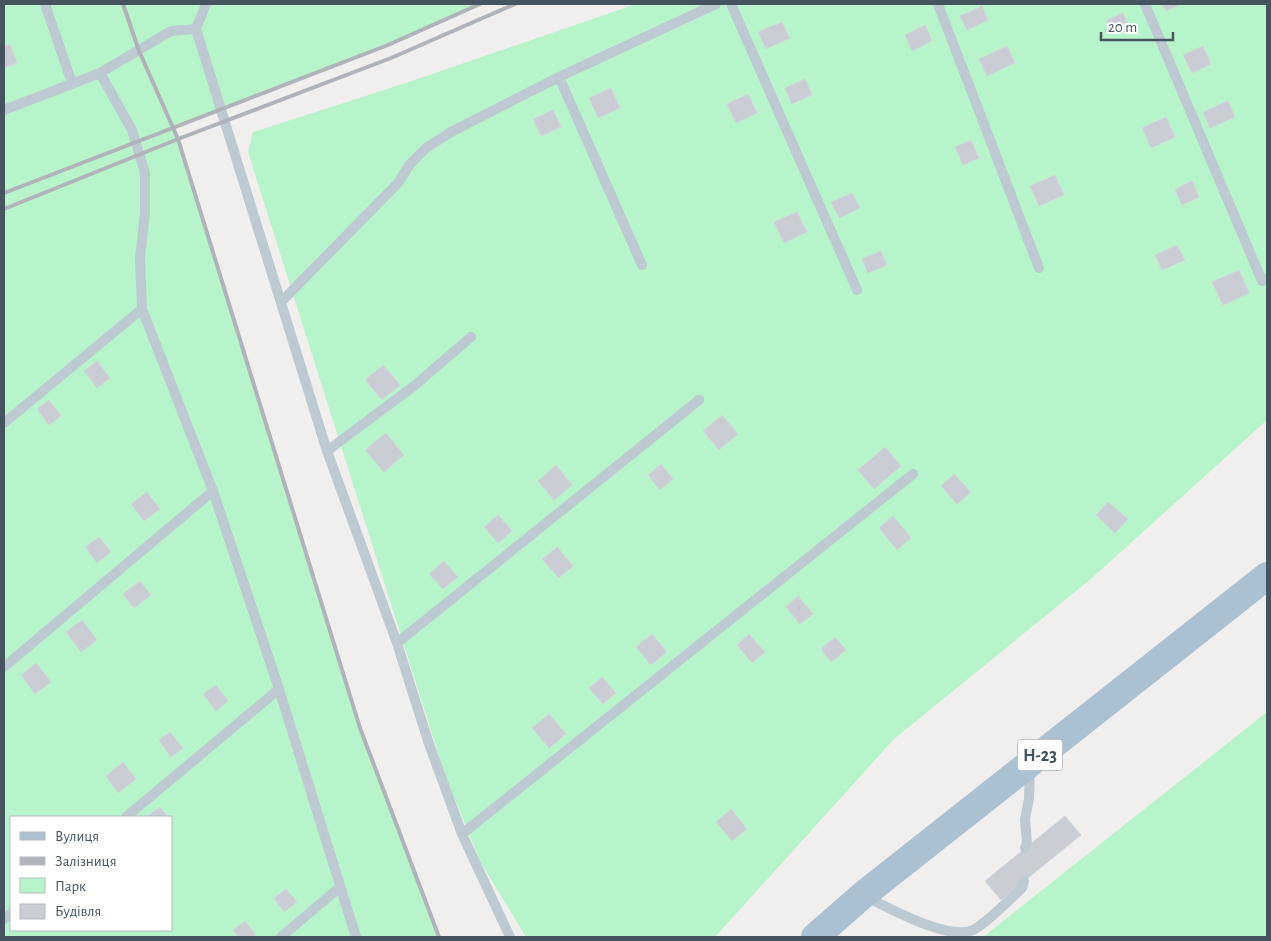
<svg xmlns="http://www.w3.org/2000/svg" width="1271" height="941" font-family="'Alegreya Sans',sans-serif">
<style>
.green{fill:#b8f4cb;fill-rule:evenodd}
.building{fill:#caced4;stroke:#d2d5db}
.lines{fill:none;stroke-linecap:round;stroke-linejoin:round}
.service{stroke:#bdcad2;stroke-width:10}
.primary{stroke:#abc0d1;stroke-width:28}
.rail{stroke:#b0b4ba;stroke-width:4}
.labels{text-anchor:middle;stroke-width:4.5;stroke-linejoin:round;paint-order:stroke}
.shield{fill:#fff;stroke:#7d878e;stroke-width:1}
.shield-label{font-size:18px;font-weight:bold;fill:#45545e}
</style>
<rect width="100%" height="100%" fill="#f1eeee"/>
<!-- green -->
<path class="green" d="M4,4h476l-92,41 -215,82 187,601 79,209h-435zM11,817h160v113h-160z
M636,4h631v416l-175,158 -198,161 -179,198h-189l-45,-74 -36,-88 -197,-623 5,-20 156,-50z
M1267,712v225h-284z"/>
<!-- building -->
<path class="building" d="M1162,4h20l-16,7z
M982,6l6,14 -21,10 -7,-14z
M1123,13l6,13 -15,8 -7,-14z
M782,22l8,16 -24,11 -8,-17z
M925,25l7,16 -20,10 -7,-16z
M10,44l7,19 -13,5v-21z
M1007,46l8,17 -28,13 -8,-17z
M1203,46l8,18 -19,9 -9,-18z
M805,79l7,16 -20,9 -7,-16z
M611,88l9,20 -22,10 -9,-20z
M748,94l9,19 -21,10 -9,-19z
M1228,101l7,16 -25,11 -7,-16z
M553,110l8,17 -20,9 -8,-17z
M1166,117l9,20 -24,11 -9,-20z
M971,140l8,18 -16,7 -8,-18z
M1055,175l9,20 -25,11 -9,-20z
M1192,181l7,16 -17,8 -7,-16z
M852,193l8,15 -21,10 -8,-16z
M797,212l10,20 -23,11 -10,-21z
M1177,245l8,15 -23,10 -7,-15z
M881,251l6,14 -19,8 -6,-14z
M1239,270l10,23 -26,12 -11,-23z
M97,361l13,17 -13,10 -13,-17z
M383,365l17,20 -18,15 -17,-20z
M49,400l12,16 -12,9 -12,-16z
M722,415l16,19 -19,16 -16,-19z
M386,433l18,22 -20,17 -19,-22z
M885,447l16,19 -27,23 -16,-19z
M661,464l12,15 -13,11 -12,-15z
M556,465l16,20 -18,15 -16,-19z
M954,474l17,18 -14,12 -16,-18z
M147,492l13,17 -16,12 -13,-17z
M1108,502l20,17 -13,14 -19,-18z
M498,515l14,16 -14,12 -14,-16z
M893,516l18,22 -14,12 -18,-22z
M99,537l12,15 -14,11 -12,-16z
M557,547l16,19 -14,12 -17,-19z
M444,561l14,16 -15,12 -14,-15z
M140,581l11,14 -17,13 -11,-14z
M798,596l15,18 -13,10 -14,-17z
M82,620l15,20 -16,12 -15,-20z
M652,634l15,18 -16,13 -15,-18z
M749,634l16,18 -13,11 -15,-18z
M835,637l11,13 -15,12 -10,-13z
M36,663l15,19 -16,12 -14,-19z
M602,677l14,16 -13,11 -14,-16z
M216,685l12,16 -12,10 -13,-17z
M549,714l17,20 -17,14 -17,-20z
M170,732l13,16 -12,9 -12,-17z
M123,762l13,17 -18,14 -12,-17z
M160,807l8,10h-22z
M731,809l16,20 -15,12 -16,-19z
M1065,816l16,19 -80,65 -16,-19z
M286,889l11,13 -13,10 -10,-14z
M245,921l11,14 -4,2h-14l-5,-7z"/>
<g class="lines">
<!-- service -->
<path class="service" d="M45,4l27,79
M206,4l-10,25 131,422 70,192 31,98 34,93 48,103
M731,4l126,286
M938,4l101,264
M1145,4l117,277 5,-2
M100,73l32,57 13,43v40l-5,45 2,51 71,182 66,198 77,248
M559,77l83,188
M4,110l96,-37 71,-42 25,-2
M281,302l117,-119 12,-19 16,-16 25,-16 108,-55 157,-73
M4,423l138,-114
M327,451l87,-65 57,-49
M397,643l302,-243
M4,667l209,-176
M126,817l153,-128
M462,834l451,-360
M1025,848l2,-5 -2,-24 4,-20 1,-32
M866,897c24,11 82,44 107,33 12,-5 38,-32 49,-42l2,-7
M4,919l7,-6
M281,937l59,-50"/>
<!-- primary -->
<path class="primary" d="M815,937l48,-42 404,-319"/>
<!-- rail -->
<path class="rail" d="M123,4l16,47 39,88 182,589 79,209
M4,193l384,-148 92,-41
M4,209l174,-70 213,-81 124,-54"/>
</g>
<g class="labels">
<!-- shield labels -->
<rect class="shield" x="1017.5" y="739.5" width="45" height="31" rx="4"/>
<g class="shield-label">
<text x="1040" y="761">Н-23</text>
</g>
</g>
<!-- border -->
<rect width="1271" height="941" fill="none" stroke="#45545e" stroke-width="10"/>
<!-- legend -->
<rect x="10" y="816" width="162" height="115" fill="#ffffff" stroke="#b5bbbf"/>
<rect x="20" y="832" width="25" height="8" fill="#abc0d1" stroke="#b5bbbf"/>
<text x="55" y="841" font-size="15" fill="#45545e">Вулиця</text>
<rect x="20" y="857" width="25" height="8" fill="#b0b4ba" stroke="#b5bbbf"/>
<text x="55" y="866" font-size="15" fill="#45545e">Залізниця</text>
<rect x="20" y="878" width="25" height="15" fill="#b8f4cb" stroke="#b5bbbf"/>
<text x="55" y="891" font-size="15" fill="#45545e">Парк</text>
<rect x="20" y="904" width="25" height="15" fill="#caced4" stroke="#b5bbbf"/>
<text x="55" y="916" font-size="15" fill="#45545e">Будівля</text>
<!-- scale -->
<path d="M1101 32v8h72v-8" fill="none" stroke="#45545e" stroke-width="2.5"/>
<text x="1108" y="32" font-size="15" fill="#45545e" stroke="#ffffff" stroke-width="4" paint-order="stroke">20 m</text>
</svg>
